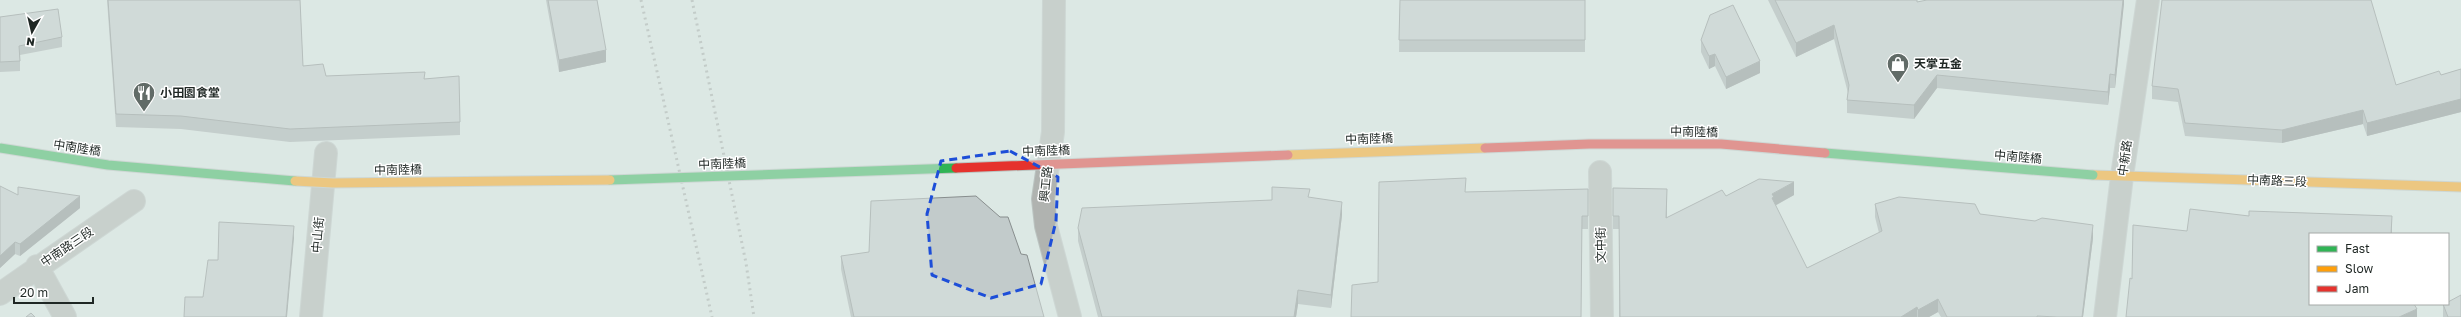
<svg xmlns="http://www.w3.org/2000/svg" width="2461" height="317" font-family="'Golos Text','Noto Sans TC',sans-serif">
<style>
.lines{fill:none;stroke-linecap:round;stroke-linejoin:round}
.street-casing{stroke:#bbc4c1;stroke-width:24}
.slow-casing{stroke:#bbc4c1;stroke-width:11}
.street{stroke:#b0b3b0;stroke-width:22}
.slow{stroke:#ff9f0a;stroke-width:9}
.rail{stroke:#a5aca8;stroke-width:3;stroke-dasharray:2 4;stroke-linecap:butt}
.fast-bridge-casing{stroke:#bbc4c1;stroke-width:11;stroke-linecap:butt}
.slow-bridge-casing{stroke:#bbc4c1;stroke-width:11;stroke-linecap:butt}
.jam-bridge-casing{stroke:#bbc4c1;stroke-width:11;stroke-linecap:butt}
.fast-bridge{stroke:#30b455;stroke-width:9}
.slow-bridge{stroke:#ff9f0a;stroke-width:9}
.jam-bridge{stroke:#e5322d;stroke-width:9}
.wall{fill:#a7afaf}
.shaded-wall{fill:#888e8e}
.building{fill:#c2cbcb;stroke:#888e8e}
.marked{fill:none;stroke:#1d4ed8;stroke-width:3;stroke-dasharray:8 5;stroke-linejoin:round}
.labels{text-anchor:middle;stroke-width:3;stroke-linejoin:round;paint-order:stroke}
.poi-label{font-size:12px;font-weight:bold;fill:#1f2724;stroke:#fff;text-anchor:start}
.street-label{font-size:12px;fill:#1f2724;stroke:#fff}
</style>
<rect width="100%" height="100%" fill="#dce8e4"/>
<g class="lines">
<!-- street casing -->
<g class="street-casing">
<path id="street" d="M1054,0l-1,132 -10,67 3,27 24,91
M1600,172l2,145
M37,266l28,51
M0,294l134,-93
M311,317l15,-164
M2105,317l17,-141 26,-176"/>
</g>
<!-- slow casing -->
<g class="slow-casing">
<path id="slow" d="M2093,175l368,12"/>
</g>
<!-- street -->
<use href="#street" class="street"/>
<!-- slow -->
<use href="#slow" class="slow"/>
<!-- rail -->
<path class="rail" d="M641,0l71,317
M692,0l54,263 8,54"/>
<!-- fast-bridge casing -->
<g class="fast-bridge-casing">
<path id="fast-bridge" d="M0,148l108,17 187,16
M1825,153l268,22
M610,180l346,-12"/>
</g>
<!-- slow-bridge casing -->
<g class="slow-bridge-casing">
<path id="slow-bridge" d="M1288,155l197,-7
M295,181l38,2 277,-3"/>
</g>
<!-- jam-bridge casing -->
<g class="jam-bridge-casing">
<path id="jam-bridge" d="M1485,148l104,-4h132l104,9
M956,168l332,-13"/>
</g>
<!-- fast-bridge -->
<use href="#fast-bridge" class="fast-bridge"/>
<!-- slow-bridge -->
<use href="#slow-bridge" class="slow-bridge"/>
<!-- jam-bridge -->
<use href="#jam-bridge" class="jam-bridge"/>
</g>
<!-- wall -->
<path class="wall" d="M107,0h193l3,66 23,10 99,3 35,43v13l-170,7 -109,-13 -65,-2z
M546,0h51l9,62 -47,10z
M1400,0h185v52h-186z
M1768,0h149v2l207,-2 -9,88h-5l-2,17 -171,-17 -23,31 -67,-6v-13l1,-7 -14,-54 -38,18z
M0,17l62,20v10l-42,8v16l-20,1z
M1701,40l59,33 -34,16 -11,-23 -6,3 -8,-17z
M2461,69v43l-94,24 -4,-12 -81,19 -97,-7 -7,-34 -26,-3v-13l244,-1 45,-10z
M1613,188l54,14v16l59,-22 68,-1 -19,11 32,62 72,-35 -4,-16v-13l105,10 113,24 -10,79h-142l-3,-5 -9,5h-310v-88h-6z
M1588,189v40h-6l-1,88 -203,-35 88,-90z
M18,195l62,13 -60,48 -5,-2 -15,14z
M1310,198l32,17 -11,93 -33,-4 -2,13h-198l-20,-76v-13l194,-28z
M1021,254l23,63h-193l-10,-48v-13z
M2443,304l18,13h-18z"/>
<!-- shaded-wall -->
<path class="shaded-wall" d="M2123,0h1v4l-9,84v-13z
M1834,25v14l-38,18v-14z
M606,50v12l-47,10v-12z
M1715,54v12l-6,3v-13z
M1760,61v12l-34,16v-12z
M2110,74v14l-2,17v-13z
M1937,75v13l-23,31v-14z
M2461,99v13l-94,24v-13z
M2363,110v14l-81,19v-13z
M1794,182v13l-20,11 -2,-8v-4z
M1667,189v13l-1,30v-14z
M80,196v12l-60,48v-12z
M1342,202v13l-11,93v-13z
M2392,216v18h-1z
M2093,225v13l-10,79h-1z
M294,226v12l-7,79h-1z
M15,242v12l-15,14v-12z
M1298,290v14l-2,13h-2z
M1938,299v13l-9,5h-11v-7z
M1917,307v10h-16z
M2417,309v8h-18z"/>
<!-- building -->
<path class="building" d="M108,0h192l3,66 20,-2 3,12 99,-4 -1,7 35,-3 1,46 -170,7 -109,-13 -65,-2z
M548,0h49l9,50 -47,10z
M1400,0h185v40h-186z
M1775,0h142v2l10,-2h196l-8,75 -5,-1 -2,18 -171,-17 -23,30 -67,-5 2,-15 -15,-60 -38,18z
M2162,0h209l25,85 43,-14 2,4 20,-6v30l-94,24 -4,-13 -81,20 -97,-7 -7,-34 -26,-3z
M1733,5l27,56 -34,16 -11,-23 -6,2 -8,-16 9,-25z
M58,9l4,28 -43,9 1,15 -20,1v-45z
M1466,178l-1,14 123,-3v27h-6l-1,101h-230l1,-32 26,-3 1,-100z
M1759,179l35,3 -22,12 2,3 -2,1 35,70 75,-37 -7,-27 24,-7 76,7 5,10 55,7 7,-3 51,7 -11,92h-25l-20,-1v1h-90l-9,-18 -20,11 -1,-3 -16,10h-281l-1,-101h-6v-28l54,1 -1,29 56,-28 4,6z
M0,186l18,9v-8l62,9 -60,48 -5,-2 -15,14z
M1272,187l38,2 -2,8 34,5 -11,93 -33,-5 -4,27h-192l-24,-89 4,-20 190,-8z
M976,196l24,21h8l13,37 6,1 17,62h-190l-13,-61 28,-4 2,-51z
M2190,209l59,7v-5l143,5 -1,18h-81v70h104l3,5 -18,8h-273l4,-39 2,1 1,-54 54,6z
M219,222l75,4 -8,91h-102l1,-20h18l5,-37h10z
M2461,295v22h-13l-5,-13h5v-2z
M31,313l4,4h-9z"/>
<!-- marked area -->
<path d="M0 0H2461V317H0ZM1010,151l48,26 -2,44 -15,63 -50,14 -59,-23 -5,-61 14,-53z" fill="#dce8e4" fill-opacity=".55" fill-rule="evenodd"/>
<path class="marked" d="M1010,151l48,26 -2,44 -15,63 -50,14 -59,-23 -5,-61 14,-53z"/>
<!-- icons -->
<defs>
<g id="shop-pin" transform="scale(1.15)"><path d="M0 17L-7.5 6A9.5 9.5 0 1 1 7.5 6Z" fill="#616b67" stroke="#fff"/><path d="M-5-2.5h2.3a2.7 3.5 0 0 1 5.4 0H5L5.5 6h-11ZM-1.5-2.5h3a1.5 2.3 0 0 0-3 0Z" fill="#fff"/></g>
<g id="restaurant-pin" transform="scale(1.15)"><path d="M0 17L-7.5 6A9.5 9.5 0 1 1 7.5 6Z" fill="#616b67" stroke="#fff"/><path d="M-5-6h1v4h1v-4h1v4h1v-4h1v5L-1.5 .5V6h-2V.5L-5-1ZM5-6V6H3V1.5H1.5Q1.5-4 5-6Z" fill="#fff"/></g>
</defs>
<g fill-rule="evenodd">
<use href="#shop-pin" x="1898" y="64"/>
<use href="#restaurant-pin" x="144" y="93"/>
</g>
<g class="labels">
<!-- poi labels -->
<g class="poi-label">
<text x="1914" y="68">天掌五金</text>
<text x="160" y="97">小田園食堂</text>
</g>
<!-- street labels -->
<g class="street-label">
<text transform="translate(1694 132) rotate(1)" y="4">中南陸橋</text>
<text transform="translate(1369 139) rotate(-2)" y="4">中南陸橋</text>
<text transform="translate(77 148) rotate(9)" y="4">中南陸橋</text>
<text transform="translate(1046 151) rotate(-2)" y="4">中南陸橋</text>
<text transform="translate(2018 157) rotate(5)" y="4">中南陸橋</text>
<text transform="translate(2125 158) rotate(-82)" y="4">中新路</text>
<text transform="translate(722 164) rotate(-2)" y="4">中南陸橋</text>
<text transform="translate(398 170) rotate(-1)" y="4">中南陸橋</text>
<text transform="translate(2277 181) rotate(2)" y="4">中南路三段</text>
<text transform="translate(1046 184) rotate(-84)" y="4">興工路</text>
<text transform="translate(318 235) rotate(-85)" y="4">中山街</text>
<text transform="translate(1601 245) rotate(-91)" y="4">文中街</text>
<text transform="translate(67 247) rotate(-34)" y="4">中南路三段</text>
</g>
</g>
<!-- legend -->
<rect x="2309" y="233" width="140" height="72" fill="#ffffff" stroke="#a5a9a7"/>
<rect x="2317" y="246" width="20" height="6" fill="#30b455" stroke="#a5a9a7"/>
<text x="2345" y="253" font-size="12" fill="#1f2724">Fast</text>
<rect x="2317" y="266" width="20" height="6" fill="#ff9f0a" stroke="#a5a9a7"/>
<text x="2345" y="273" font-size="12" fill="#1f2724">Slow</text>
<rect x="2317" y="286" width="20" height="6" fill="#e5322d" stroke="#a5a9a7"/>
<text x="2345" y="293" font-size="12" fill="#1f2724">Jam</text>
<!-- north arrow -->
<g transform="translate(32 32) rotate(188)" stroke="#ffffff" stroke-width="3" paint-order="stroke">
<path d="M0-3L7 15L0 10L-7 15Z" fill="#1f2724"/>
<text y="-6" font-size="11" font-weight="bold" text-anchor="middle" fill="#1f2724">N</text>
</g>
<!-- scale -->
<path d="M14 297v6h79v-6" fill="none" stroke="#1f2724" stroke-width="2"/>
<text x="20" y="297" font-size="12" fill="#1f2724" stroke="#ffffff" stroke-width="3" paint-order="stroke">20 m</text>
</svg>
